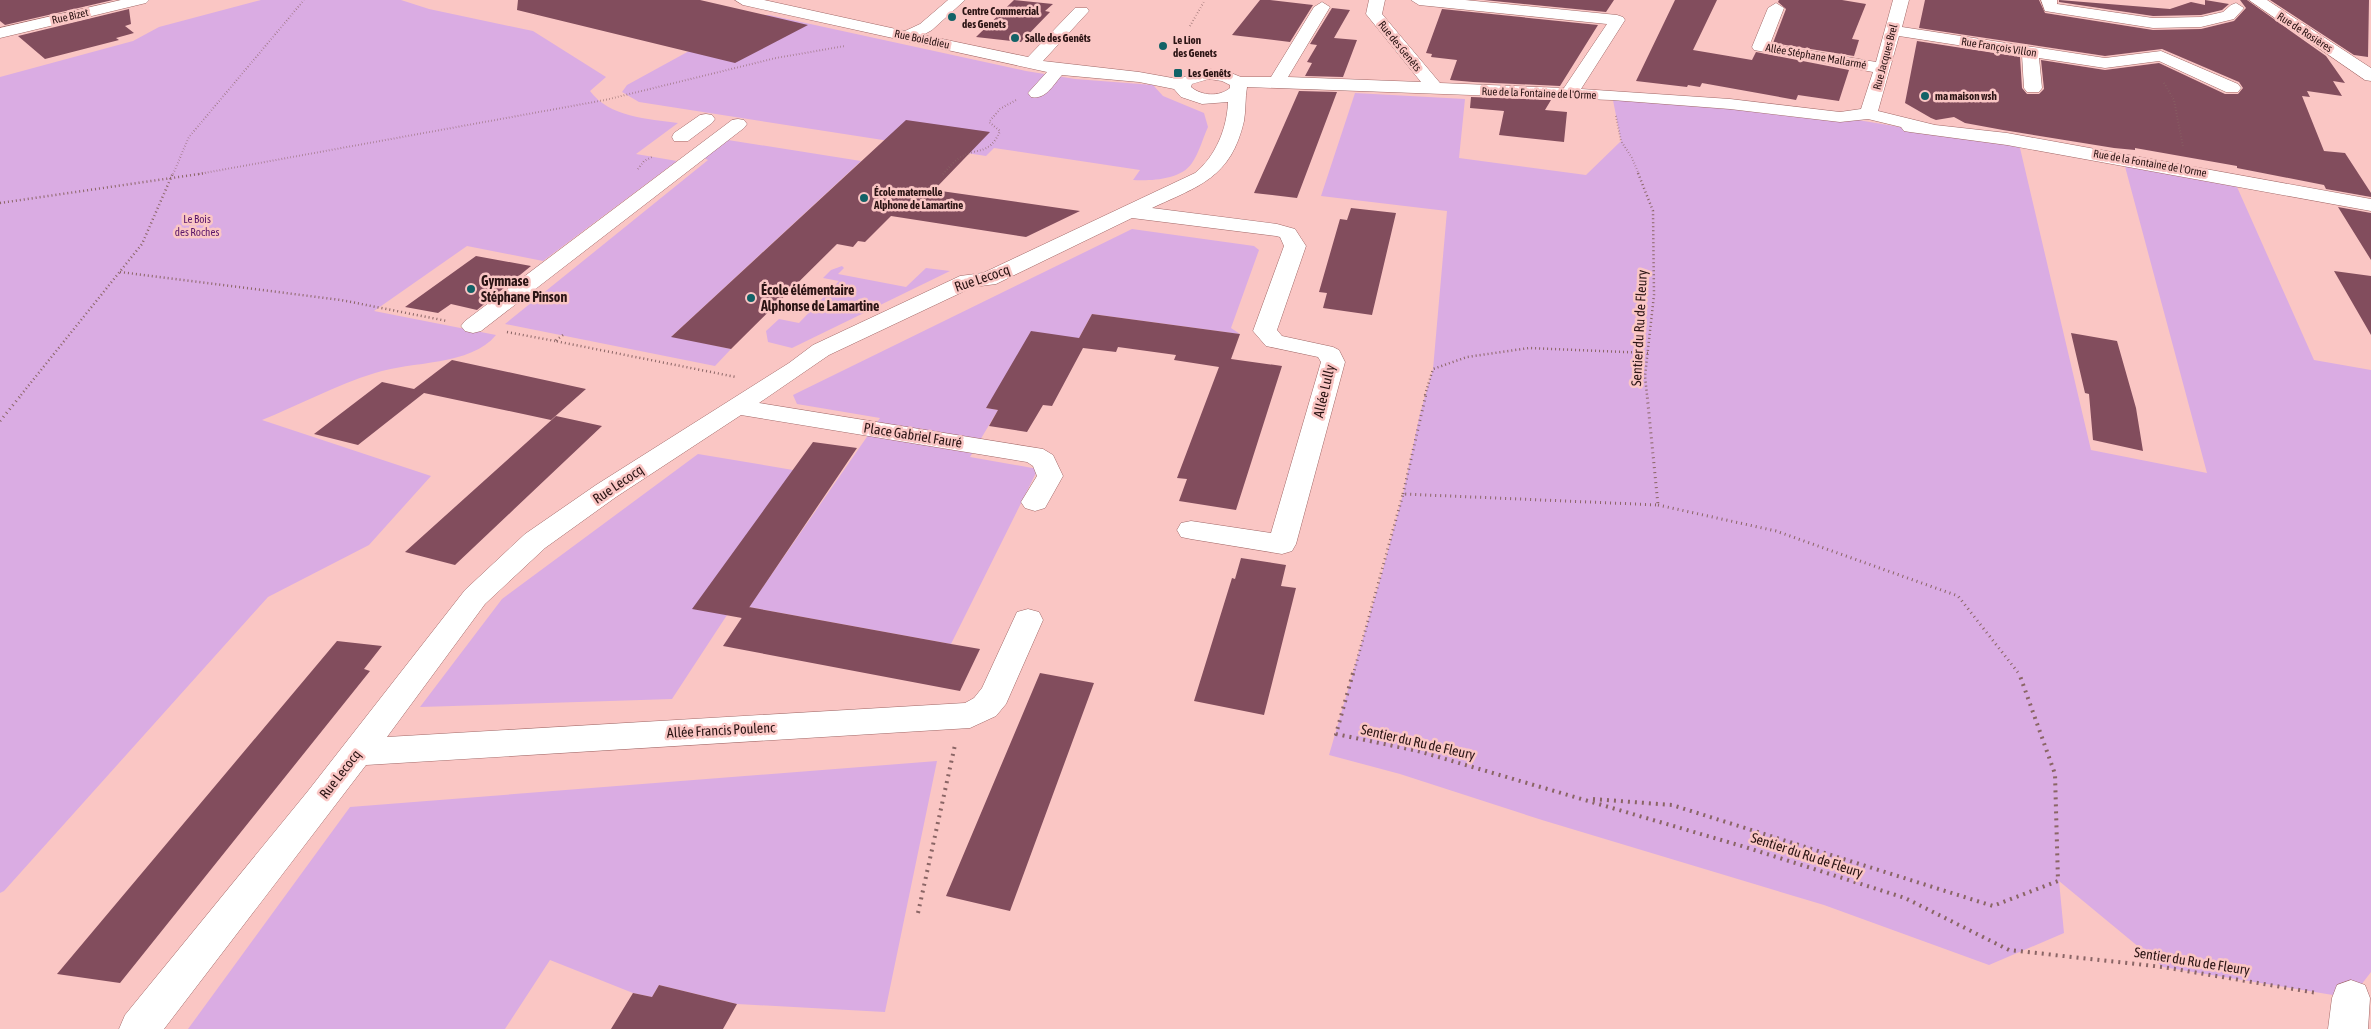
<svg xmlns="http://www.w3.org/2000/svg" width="2371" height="1029" font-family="'Asap Condensed',sans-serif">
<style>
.green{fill:#daace3}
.building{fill:#824d5d}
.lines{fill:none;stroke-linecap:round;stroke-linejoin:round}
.minor-casing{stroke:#a16867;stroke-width:1}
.path-far3{stroke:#8a6565;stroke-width:2;stroke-dasharray:0.5 2.5;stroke-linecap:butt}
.path-far2{stroke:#8a6565;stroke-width:2.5;stroke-dasharray:1 3;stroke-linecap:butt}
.path-far1{stroke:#8a6565;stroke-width:3;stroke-dasharray:1 4;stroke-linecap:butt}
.path{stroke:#8a6565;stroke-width:4;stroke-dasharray:2 5;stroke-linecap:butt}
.minor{fill:#fff;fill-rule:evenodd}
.poi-dot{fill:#126267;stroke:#fac6c4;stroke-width:2}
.labels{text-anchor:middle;stroke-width:5;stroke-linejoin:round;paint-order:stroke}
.far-poi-label{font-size:11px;font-weight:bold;fill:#2b1414;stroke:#fac6c4;text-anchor:start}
.far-street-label{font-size:11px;fill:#2b1414;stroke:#fac6c4}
.far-park-label{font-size:11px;fill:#5b1669;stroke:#fac6c4}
.street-label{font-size:14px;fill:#2b1414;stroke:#fac6c4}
.poi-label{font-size:14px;font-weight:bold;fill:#2b1414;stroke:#fac6c4;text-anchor:start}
</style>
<rect width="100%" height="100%" fill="#fac6c4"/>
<!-- green -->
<path class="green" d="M261,0h140l28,9 104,22 73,46 -16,14c19,26 58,28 88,32l-42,31 41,7 -134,100 -76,-15 -93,65 122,24c-25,31 -85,26 -121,38 -39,12 -76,32 -113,47l169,56 -62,69 -101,52 -264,294 -4,2v-816l133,-36 26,-14z
M769,15l257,56 49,8 78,6 10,11 41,17 4,14c-5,11 -9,26 -16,36 -11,17 -42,18 -59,17l7,-10 -146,-22 -8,8 -347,-54 -17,-10 5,-7 11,-6 115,-63z
M1355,93l110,6 -6,59 127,17 35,-34 -9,-46 228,22 60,10 28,1 79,11 13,9 71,302 116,23 -84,-314 110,19 81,182 57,10v602l-20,26 -188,-31 -104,-86 5,52 -75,32 -165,-60 -282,-85 -142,-46 -71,-19 53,-182 21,-79 17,-80 13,-45 14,-158 -126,-15z
M728,140l133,21 -189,175 59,13 -16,17 -210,-42 203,-164 -4,-2z
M1132,229l122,17 5,4 -28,78 9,6 -148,-20 -13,24 -93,70 12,2 -28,47 68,12 -87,175 -202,-37 131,-189 -83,-14 -4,-9z
M842,266l2,2 -6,6 68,13 20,-19 24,3 -158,77 -24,-6 -2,-11 13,-12 20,4 40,-42 -16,-3 8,-8z
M698,454l95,16 -66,145 -55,84 -252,8 82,-108z
M937,761l-52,251 -148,-8 -78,-19 -7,12 -19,-4 -83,-33 -45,69h-317l162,-222z"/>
<!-- building -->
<path class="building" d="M0,0h113l-108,25 -5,-4z
M518,0h182l108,25 -73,38 -218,-53z
M1014,0l39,4 -8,7 5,1 -29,30 -45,-5z
M1260,0h10l43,5 -23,37 -58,-7z
M1484,0h130l-8,12z
M1675,0h42l-24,50 59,10 4,-8 93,18 -10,31 -41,-6 -2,5 -94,-17 -2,4 -12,-2 -1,2 -51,-6z
M1779,0h63l24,4 -14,35 7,1 -5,16 -81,-13 13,-34 -8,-7z
M1925,0h114l6,13 108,17 48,-1 33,-8 12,-13 -6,-8h7l79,56 19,27 -12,-2 9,15 -35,-5 3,6 -8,-1 22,55 21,2 26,40v4l-45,-8 -2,-4 -87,-17v-2l-102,-18v2l-21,-2 -111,-18 -38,-7 -11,-6 -18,3 -5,-2 -26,-15 12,-62 103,16 2,31 5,6h12l5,-5 -3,-29 64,10 54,-7 66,31h13l5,-6 -4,-6 -77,-33 -57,7 -186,-28z
M2059,0l111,9 21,-7 14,3v-5l24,4 -7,6 -21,5 -48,1 -94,-14z
M2270,0h99l-1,57 -14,-2z
M1332,8l18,2 -16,28 23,2 -14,37 -38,-1 7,-13 -5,-1 10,-17 -7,-1z
M129,9l2,15 -6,2 9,7 -18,5 3,2 -74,19 -27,-23z
M1442,9l156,16 -38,61 -87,-4 -23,-2 7,-20 -26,-3 1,-3 -6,-1z
M1299,91l38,1 -40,106 -43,-5z
M1471,97l80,3 -6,10 22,2 -3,30 -65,-7 5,-24 -34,-3z
M906,120l84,12 -56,58 146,21 -54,26 -135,-21 -26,26 -7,-1 -5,6 -16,-3 -106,105 -60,-12z
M2338,207l33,6v47z
M1351,208l45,5 -24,102 -49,-7 4,-15 -8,-1 21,-73 7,1z
M476,256l55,10 -54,44 -26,-6 -13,9 -33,-6z
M2334,271l37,5v59z
M1092,314l148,20 -9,25 51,7 -46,144 -57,-9 8,-22 -10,-1 42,-111 -45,-7 2,-5 -58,-8 -2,5 -33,-4 -31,58 -9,-1 -16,27 -38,-6 9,-16 -12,-2 45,-77 48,7z
M2071,333l46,8 19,67 7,43 -50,-11 -4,-46 -4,-1z
M452,360l134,29 -35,31 -127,-27 -66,52 -44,-11 68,-52 32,7z
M556,416l46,10 -147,139 -50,-13z
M813,442l44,6 -115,170 -50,-9z
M1241,558l45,7 -5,21 15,2 -32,127 -70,-14 38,-123 3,1z
M749,607l202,37 29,5 -20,42 -237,-45z
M337,641l45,5 -18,23 6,2 -250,312 -63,-9z
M1040,673l54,10 -84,228 -64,-15z
M659,985l78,19 -14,25h-112l22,-36 19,4z"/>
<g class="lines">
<!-- minor casing -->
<g class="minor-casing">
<path id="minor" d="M121,0h28l-3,3 -146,35v-10z
M735,0h29l141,31 15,-7 28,-24h17l-33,30 -9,5 105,22 47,-49h12l2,3 -46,50 96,11 39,7 30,-10 18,2 15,6h30l43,-70 8,-5 8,5 -42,70 133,5 -55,-68 3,-14h16l-3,14 58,69 124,5 43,-64 -188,-19 -8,-5h54l152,15 6,2 2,3 -44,69 149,10 110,13 21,-3 12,-37 -119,-22 -2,-3 16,-39 8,-5 8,5 -14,36 106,18 17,-62h16l-7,27 203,31 56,-7 77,33 3,4 -3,4h-12l-67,-31 -54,7 -66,-10 3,30 -3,4h-12l-3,-4 -2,-33 -123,-19 -21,75 57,14 72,8 364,66v12l-364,-66 -97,-13 -6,-1 -3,-4 -33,-8 -28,3 -110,-13 -118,-9 -365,-13c-2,11 -1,23 -3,34 -13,57 -45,65 -92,87l125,16 18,5 11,17 -29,84 5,6 51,11 6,3 6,12 -49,182 -4,7 -10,3 -91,-15 -10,-2 -4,-7 4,-7 10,-2 80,12 50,-171 -3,-5 -52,-11 -13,-15 31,-85 -4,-9 -4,-1 -144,-18 -136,66 -23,3 -144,68 -70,48 284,46 10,6 10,21 -18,32 -10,3 -10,-3 -4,-6 16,-26 -4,-10 -6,-4 -286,-47 -125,82 -71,51 -60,56 -98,133 578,-34 9,-5 8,-10 35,-76 11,-3 11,3 4,8 -37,84 -10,12 -26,12 -604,37 -202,264h-45l6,-14 183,-224 157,-201 60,-56 71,-49 193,-122 24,-18 147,-69 23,-3 212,-100c21,-17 32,-45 33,-71l-26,2 -21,-7 -7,-8 -35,-7 -77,-7c-9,10 -16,25 -31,22l-3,-4 19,-21 -304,-67zM1209,79l13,2 8,4v3c-11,9 -28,8 -39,-1l1,-3z
M2041,0h16v4l96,14 48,-1 22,-5 8,-7 5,-2 8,5 -10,11 -33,8 -48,1 -108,-17z
M2249,0h18l104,68v13l-6,-1z
M706,114l6,1 3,4 -3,4 -24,18h-14l-2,-4 2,-4 26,-18z
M738,119l6,1 3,4 -3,4 -263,203 -8,2 -8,-2 -4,-5 4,-5 267,-201z
M2351,980l14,5 5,13 -2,31h-40l4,-31 5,-13z"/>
</g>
<!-- path-far3 -->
<path class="path-far3" d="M1190,26l15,-26
M2164,83l10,17 9,47
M1616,116l5,25 11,17 7,16
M638,169l6,-8 8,-4
M173,174l16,-37 115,-137
M199,174l406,-74 171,-42 69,-12
M943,174c5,-5 9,-11 15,-15 18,-13 31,-2 42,-28l-11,-9 11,-13 16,-9"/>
<!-- path-far2 -->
<path class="path-far2" d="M1638,173l15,38 1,84 -9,81 2,19
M0,203l206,-30
M120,272l221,28 106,21
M507,332l48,9
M563,335l-8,6 181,36
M21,395l121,-151 31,-71
M1425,395l8,-26 34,-12 62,-9 119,5"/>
<!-- path-far1 -->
<path class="path-far1" d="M0,421l22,-27
M1403,494l23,-100
M1658,505l118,26 182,65 62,79
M1353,675l50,-181 255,11 -11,-111"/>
<!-- path -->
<path class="path" d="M1353,673l-17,61 82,17 327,96 160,51 104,52 154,17 154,26
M1593,799l79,6 321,101 65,-25 -3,-107 -36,-101
M918,913l37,-168"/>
<!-- minor -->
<use href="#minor" class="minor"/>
</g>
<!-- markers -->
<g class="poi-dot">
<circle cx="952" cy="17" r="5"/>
<circle cx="1015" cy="38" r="5"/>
<circle cx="1163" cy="46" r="5"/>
<rect x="1173" y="68" width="10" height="10" rx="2.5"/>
<circle cx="1925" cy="96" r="5"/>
<circle cx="864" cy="198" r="5"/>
<circle cx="471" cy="289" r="5"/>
<circle cx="751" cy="298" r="5"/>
</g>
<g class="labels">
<!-- far-poi labels -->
<g class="far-poi-label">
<text x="962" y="15">Centre Commercial<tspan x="962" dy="13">des Genets</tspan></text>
<text x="1025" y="42">Salle des Genêts</text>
<text x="1173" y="44">Le Lion<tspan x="1173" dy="13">des Genets</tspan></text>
<text x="1188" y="77">Les Genêts</text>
<text x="1935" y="100">ma maison wsh</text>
<text x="874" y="196">École maternelle<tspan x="874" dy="13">Alphone de Lamartine</tspan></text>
</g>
<!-- far-street labels -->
<g class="far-street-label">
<text transform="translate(70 16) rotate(-13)" y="4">Rue Bizet</text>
<text transform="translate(2305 32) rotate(33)" y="4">Rue de Rosières</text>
<text transform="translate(922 39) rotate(12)" y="4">Rue Boieldieu</text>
<text transform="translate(1400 46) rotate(51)" y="4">Rue des Genêts</text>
<text transform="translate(1999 47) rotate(9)" y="4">Rue François Villon</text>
<text transform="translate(1816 56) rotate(10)" y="4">Allée Stéphane Mallarmé</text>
<text transform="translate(1885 57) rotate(-75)" y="4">Rue Jacques Brel</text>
<text transform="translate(1539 93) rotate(2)" y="4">Rue de la Fontaine de l'Orme</text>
<text transform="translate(2150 163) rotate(10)" y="4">Rue de la Fontaine de l'Orme</text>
</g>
<!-- far-park labels -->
<g class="far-park-label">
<text x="197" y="223">Le Bois<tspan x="197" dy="13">des Roches</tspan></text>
</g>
<!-- street labels -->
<g class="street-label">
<text transform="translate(982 278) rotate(-19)" y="5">Rue Lecocq</text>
<text transform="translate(1639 328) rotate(-87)" y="5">Sentier du Ru de Fleury</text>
<text transform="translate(1324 391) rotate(-77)" y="5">Allée Lully</text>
<text transform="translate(913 435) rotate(9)" y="5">Place Gabriel Fauré</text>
<text transform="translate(618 484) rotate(-34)" y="5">Rue Lecocq</text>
<text transform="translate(721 730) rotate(-3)" y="5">Allée Francis Poulenc</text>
<text transform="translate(1418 742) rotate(13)" y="5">Sentier du Ru de Fleury</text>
<text transform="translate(340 774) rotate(-52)" y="5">Rue Lecocq</text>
<text transform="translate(1807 855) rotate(18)" y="5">Sentier du Ru de Fleury</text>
<text transform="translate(2192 961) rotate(9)" y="5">Sentier du Ru de Fleury</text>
</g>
<!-- poi labels -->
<g class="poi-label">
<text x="481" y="286">Gymnase<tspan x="481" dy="16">Stéphane Pinson</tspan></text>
<text x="761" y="295">École élémentaire<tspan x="761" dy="16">Alphonse de Lamartine</tspan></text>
</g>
</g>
</svg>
